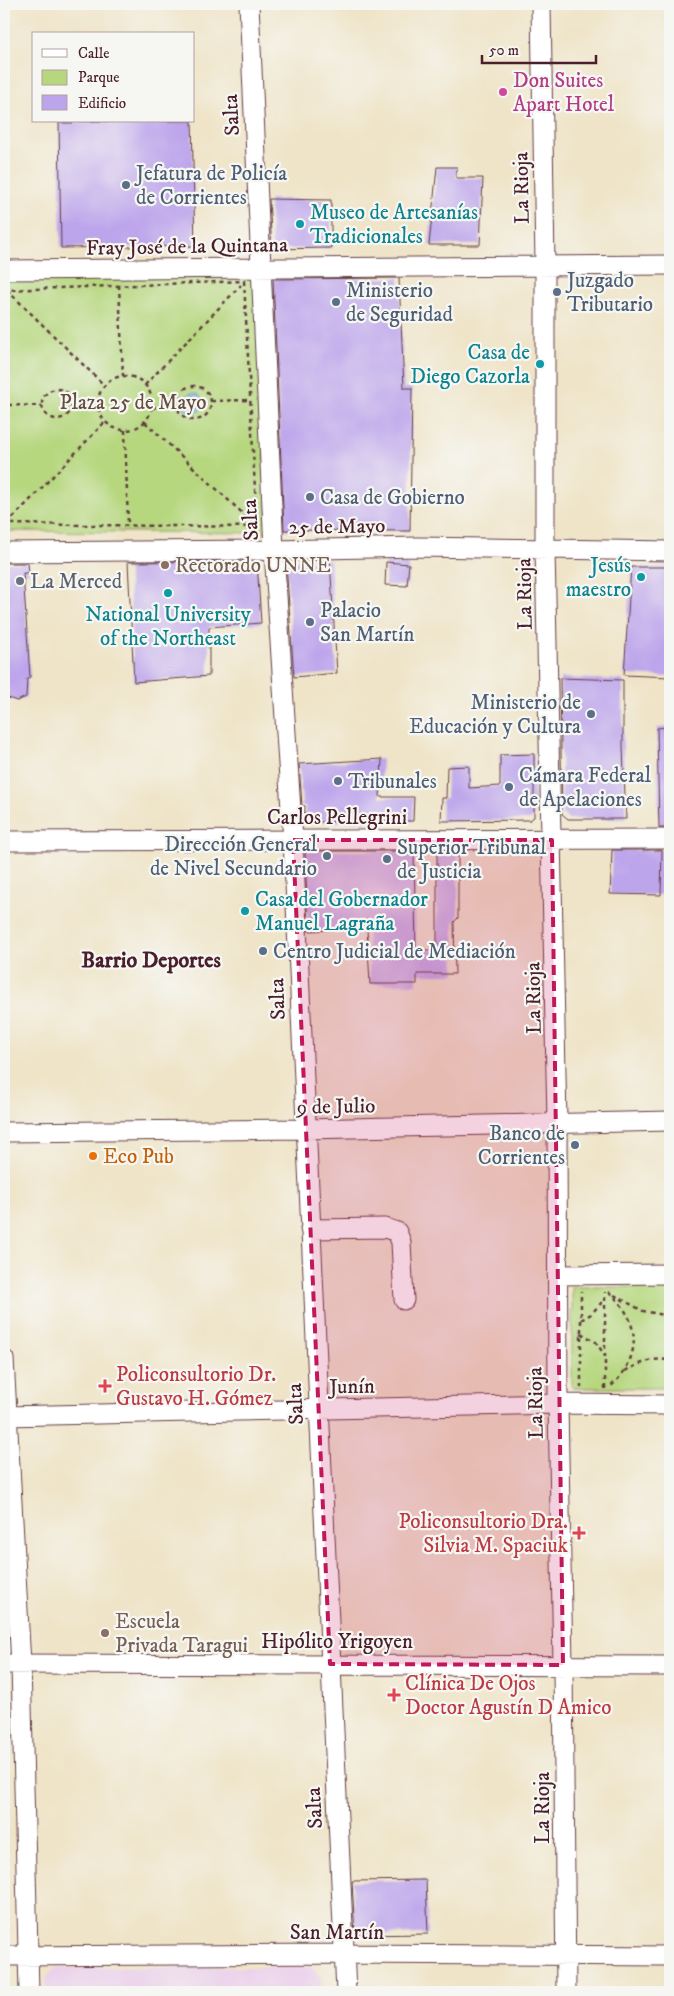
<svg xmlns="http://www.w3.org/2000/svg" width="674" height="1996" font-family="'IM FELL DW Pica',serif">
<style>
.built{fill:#ebd1eb}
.park{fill:#b6d77e;stroke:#807b54}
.water{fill:url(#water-waves);stroke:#5d6e8a}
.building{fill:#bda5eb}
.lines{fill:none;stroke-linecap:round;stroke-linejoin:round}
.minor-casing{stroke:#633d43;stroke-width:21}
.path{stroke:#633d43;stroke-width:2.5;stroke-dasharray:4 4;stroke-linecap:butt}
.minor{stroke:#fff;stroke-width:19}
.marked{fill:#c2185b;fill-opacity:0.2;stroke:#c2185b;stroke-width:4;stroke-dasharray:10 6;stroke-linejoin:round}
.hotel-dot{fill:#d1479c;stroke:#f6f6f2;stroke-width:2}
.service-dot{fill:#5c6f8a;stroke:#f6f6f2;stroke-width:2}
.culture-dot{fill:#0f9aa8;stroke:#f6f6f2;stroke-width:2}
.education-dot{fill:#8d6e63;stroke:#f6f6f2;stroke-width:2}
.worship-dot{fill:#6b7280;stroke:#f6f6f2;stroke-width:2}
.food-dot{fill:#e8710a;stroke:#f6f6f2;stroke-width:2}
.health-dot{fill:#e0444e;stroke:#f6f6f2;stroke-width:2}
.labels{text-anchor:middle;stroke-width:4.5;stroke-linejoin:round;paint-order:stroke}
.hotel-label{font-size:21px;fill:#b23c85;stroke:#f6f6f2;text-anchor:start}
.street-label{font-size:21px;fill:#4a1f2b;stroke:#f6f6f2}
.service-label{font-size:21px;fill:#4e5e75;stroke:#f6f6f2;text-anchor:start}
.culture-label{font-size:21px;fill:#0d838f;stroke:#f6f6f2;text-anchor:start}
.park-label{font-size:21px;fill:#654d40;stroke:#f6f6f2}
.education-label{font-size:21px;fill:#785e54;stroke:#f6f6f2;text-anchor:start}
.worship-label{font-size:21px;fill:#5b616d;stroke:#f6f6f2;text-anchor:start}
.food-label{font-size:21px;fill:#c56008;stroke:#f6f6f2;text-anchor:start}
.health-label{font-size:21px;fill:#be3a42;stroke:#f6f6f2;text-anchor:start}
.neighbourhood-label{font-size:22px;font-weight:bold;fill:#4a1f2b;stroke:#f6f6f2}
</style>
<defs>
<pattern id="water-waves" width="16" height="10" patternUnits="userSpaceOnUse" patternTransform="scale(1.25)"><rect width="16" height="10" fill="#70bcea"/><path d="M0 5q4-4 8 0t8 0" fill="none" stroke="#5e98be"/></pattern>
</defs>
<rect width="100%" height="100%" fill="#f6f6f2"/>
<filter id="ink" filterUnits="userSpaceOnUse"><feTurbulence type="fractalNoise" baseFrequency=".02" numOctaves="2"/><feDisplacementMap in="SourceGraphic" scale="10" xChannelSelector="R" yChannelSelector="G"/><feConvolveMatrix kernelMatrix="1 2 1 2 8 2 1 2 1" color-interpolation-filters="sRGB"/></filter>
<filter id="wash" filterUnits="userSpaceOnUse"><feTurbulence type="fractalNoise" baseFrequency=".0096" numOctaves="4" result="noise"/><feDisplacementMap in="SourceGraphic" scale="20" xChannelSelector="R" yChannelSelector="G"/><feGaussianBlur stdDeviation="1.12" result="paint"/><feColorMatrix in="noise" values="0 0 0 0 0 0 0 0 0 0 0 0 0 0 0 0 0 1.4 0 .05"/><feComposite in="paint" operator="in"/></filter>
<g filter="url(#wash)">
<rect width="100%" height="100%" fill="#efe4c8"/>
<!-- built -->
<path class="built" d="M311,1967l10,11 1,14h-276v-14l9,-10z"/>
<!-- park -->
<path class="park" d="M257,270l11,263 -264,-2v-254z
M572,1287h98v101h-98z"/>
<!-- water -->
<path class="water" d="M183 403a10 10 0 1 1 20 0a10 10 0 1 1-20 0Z"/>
<g id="blocks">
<!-- building -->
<path class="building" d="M73,121h119l3,125 -134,2 -2,-125h14z
M437,167h20l-1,11h27l-3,67h-51z
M269,199l62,1v48l-59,1z
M399,278l5,110h8l-2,143 -126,-1 -11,-251z
M330,560l7,113 -43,4 -8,-114 2,-2z
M257,561l4,62 -52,4v49l-75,6 -6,-120z
M386,562l23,2 -2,22 -22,-1z
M4,563h24l1,10h-6l7,104 -3,2 -1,18 -9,4 -9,-3 -2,-19 -2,-2z
M631,567h39v110l-46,-2z
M560,678l63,2v68l3,71h-58l-6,-5z
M670,727v101h-11l-2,-100z
M534,754v63l-4,3 -89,1 1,-23h4l1,-31 22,-1v22l31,-2v-31z
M382,759l-2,38h34l-1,24 -109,1 1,-16h-3l-3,-42z
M612,850h50l-1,45 -51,-1z
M305,851h109l2,99h21v-99h21v67l-4,4 1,52h-38v10h-47l-3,-55 -59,2z
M426,1880l2,54 -73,1 -3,-54z"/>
</g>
</g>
<g filter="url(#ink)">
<use href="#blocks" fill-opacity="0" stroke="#633d43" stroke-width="1"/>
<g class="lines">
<!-- minor casing -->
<g class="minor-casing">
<path id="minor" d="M249,4l25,546 19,290 53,1152
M541,4l4,262v283l12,573 1,282 5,261 3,327
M4,270l666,-5
M4,552l270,-2 144,-3 252,4
M4,841l666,-2
M4,1132l301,-3 365,-8
M310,1229l75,-1 12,4 4,10 3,58
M557,1275l113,-1
M4,1359l17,305 8,328
M4,1416l554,-12 112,1
M4,1664l666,2
M4,1956l340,-2 326,2"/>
</g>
<!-- path -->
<path class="path" d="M244,281l13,246 -251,-3 1,-234z
M119,285l4,91
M7,290l97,95
M98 403a27 27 0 1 1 54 0a27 27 0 1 1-54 0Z
M145,385l96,-100
M177 403a17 17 0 1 1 34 0a17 17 0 1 1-34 0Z
M42 404a15 15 0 1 1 30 0a15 15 0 1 1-30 0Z
M211,401l38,-1
M72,404l25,2
M8,405l34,1
M152,408l24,-6
M145,422l110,103
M125,430l3,96
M7,524l98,-102
M609,1292c33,29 33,67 0,96
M614,1295l29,16 27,5
M581,1320l10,-6 13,-14
M581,1333l15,9 9,14
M625,1371c14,-7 30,-15 45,-10
M581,1388v-97
M605,1389v-97"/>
<!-- minor -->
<use href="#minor" class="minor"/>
</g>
</g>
<!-- marked area -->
<path class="marked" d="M293,840h259l11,825 -233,-1z"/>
<!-- markers -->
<circle class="hotel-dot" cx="503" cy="92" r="5"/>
<g class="service-dot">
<circle cx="126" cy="185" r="5"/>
<circle cx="557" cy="292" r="5"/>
<circle cx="336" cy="302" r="5"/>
<circle cx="310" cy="497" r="5"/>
<circle cx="310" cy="622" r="5"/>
<circle cx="591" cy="714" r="5"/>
<circle cx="338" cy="781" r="5"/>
<circle cx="509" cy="787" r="5"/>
<circle cx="327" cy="856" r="5"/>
<circle cx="387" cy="859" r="5"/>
<circle cx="263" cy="951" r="5"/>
<circle cx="575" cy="1145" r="5"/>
</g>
<g class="culture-dot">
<circle cx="300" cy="224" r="5"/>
<circle cx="540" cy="364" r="5"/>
<circle cx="641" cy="577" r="5"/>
<circle cx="168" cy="593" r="5"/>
<circle cx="245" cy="911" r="5"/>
</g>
<g class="education-dot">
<circle cx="165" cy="565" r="5"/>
<circle cx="105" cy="1633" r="5"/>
</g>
<circle class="worship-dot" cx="20" cy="581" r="5"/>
<circle class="food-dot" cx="93" cy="1156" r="5"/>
<g class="health-dot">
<path d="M102.5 1378.5h5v5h5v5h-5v5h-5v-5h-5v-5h5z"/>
<path d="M576.5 1525.5h5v5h5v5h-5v5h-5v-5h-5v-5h5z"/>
<path d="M391.5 1687.5h5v5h5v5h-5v5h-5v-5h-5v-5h5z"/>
</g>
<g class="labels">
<!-- hotel labels -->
<g class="hotel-label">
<text x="513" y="87">Don Suites<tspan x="513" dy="24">Apart Hotel</tspan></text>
</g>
<!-- street labels -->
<g class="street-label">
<text transform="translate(231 115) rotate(-93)" y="7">Salta</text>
<text transform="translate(521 188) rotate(-91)" y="7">La Rioja</text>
<text transform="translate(187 246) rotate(-1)" y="7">Fray José de la Quintana</text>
<text transform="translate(250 520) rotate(-93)" y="7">Salta</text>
<text transform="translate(337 526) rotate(-1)" y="7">25 de Mayo</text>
<text transform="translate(524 594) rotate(-91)" y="7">La Rioja</text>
<text x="337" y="824">Carlos Pellegrini</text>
<text transform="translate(533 998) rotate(-91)" y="7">La Rioja</text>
<text transform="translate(277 999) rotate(-92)" y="7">Salta</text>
<text transform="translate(336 1106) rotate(-1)" y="7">9 de Julio</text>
<text transform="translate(352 1386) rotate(-1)" y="7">Junín</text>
<text transform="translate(535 1403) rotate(-91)" y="7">La Rioja</text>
<text transform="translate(295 1404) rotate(-93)" y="7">Salta</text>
<text x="337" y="1648">Hipólito Yrigoyen</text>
<text transform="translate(314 1808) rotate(-93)" y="7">Salta</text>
<text transform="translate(542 1808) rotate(-90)" y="7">La Rioja</text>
<text x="337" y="1939">San Martín</text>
</g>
<!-- service labels -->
<g class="service-label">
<text x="136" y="180">Jefatura de Policía<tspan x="136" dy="24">de Corrientes</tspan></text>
<text x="567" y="287">Juzgado<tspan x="567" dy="24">Tributario</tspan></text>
<text x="346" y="297">Ministerio<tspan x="346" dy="24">de Seguridad</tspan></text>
<text x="320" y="504">Casa de Gobierno</text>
<text x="320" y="617">Palacio<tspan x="320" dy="24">San Martín</tspan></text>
<text x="581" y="709" text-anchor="end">Ministerio de<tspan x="581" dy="24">Educación y Cultura</tspan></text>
<text x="519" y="782">Cámara Federal<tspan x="519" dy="24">de Apelaciones</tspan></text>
<text x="348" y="788">Tribunales</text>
<text x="317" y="851" text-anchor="end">Dirección General<tspan x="317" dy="24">de Nivel Secundario</tspan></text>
<text x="397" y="854">Superior Tribunal<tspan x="397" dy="24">de Justicia</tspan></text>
<text x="273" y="958">Centro Judicial de Mediación</text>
<text x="565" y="1140" text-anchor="end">Banco de<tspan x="565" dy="24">Corrientes</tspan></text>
</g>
<!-- culture labels -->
<g class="culture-label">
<text x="310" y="219">Museo de Artesanías<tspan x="310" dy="24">Tradicionales</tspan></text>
<text x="530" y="359" text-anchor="end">Casa de<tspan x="530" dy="24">Diego Cazorla</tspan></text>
<text x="631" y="572" text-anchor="end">Jesús<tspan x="631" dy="24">maestro</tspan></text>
<text x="168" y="621" text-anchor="middle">National University<tspan x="168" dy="24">of the Northeast</tspan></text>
<text x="255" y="906">Casa del Gobernador<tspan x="255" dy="24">Manuel Lagraña</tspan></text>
</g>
<!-- park labels -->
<g class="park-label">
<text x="133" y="409">Plaza 25 de Mayo</text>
</g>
<!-- education labels -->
<g class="education-label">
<text x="175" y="572">Rectorado UNNE</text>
<text x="115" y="1628">Escuela<tspan x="115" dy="24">Privada Taragui</tspan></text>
</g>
<!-- worship labels -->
<g class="worship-label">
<text x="30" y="588">La Merced</text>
</g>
<!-- food labels -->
<g class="food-label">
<text x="103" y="1163">Eco Pub</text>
</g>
<!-- health labels -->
<g class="health-label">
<text x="116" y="1381">Policonsultorio Dr.<tspan x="116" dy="24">Gustavo H. Gómez</tspan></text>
<text x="568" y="1528" text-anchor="end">Policonsultorio Dra.<tspan x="568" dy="24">Silvia M. Spaciuk</tspan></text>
<text x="405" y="1690">Clínica De Ojos<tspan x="405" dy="24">Doctor Agustín D Amico</tspan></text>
</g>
<!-- neighbourhood labels -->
<g class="neighbourhood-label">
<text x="151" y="967">Barrio Deportes</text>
</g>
</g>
<!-- margin -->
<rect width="674" height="1996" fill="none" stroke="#f6f6f2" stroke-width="20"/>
<!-- legend -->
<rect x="32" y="32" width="162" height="90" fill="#f6f6f2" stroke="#b1a0a2"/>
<rect x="42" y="49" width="25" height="8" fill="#ffffff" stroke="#b1a0a2"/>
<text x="78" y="58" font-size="15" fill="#4a1f2b">Calle</text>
<rect x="42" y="70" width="25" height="15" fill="#b6d77e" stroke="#b1a0a2"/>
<text x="78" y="82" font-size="15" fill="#4a1f2b">Parque</text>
<rect x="42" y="95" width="25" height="15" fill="#bda5eb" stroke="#b1a0a2"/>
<text x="78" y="108" font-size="15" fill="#4a1f2b">Edificio</text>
<!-- scale -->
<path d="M482 55v8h114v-8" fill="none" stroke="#4a1f2b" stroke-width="2.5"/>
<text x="489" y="55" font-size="15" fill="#4a1f2b" stroke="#f6f6f2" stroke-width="4" paint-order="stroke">50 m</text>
</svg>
